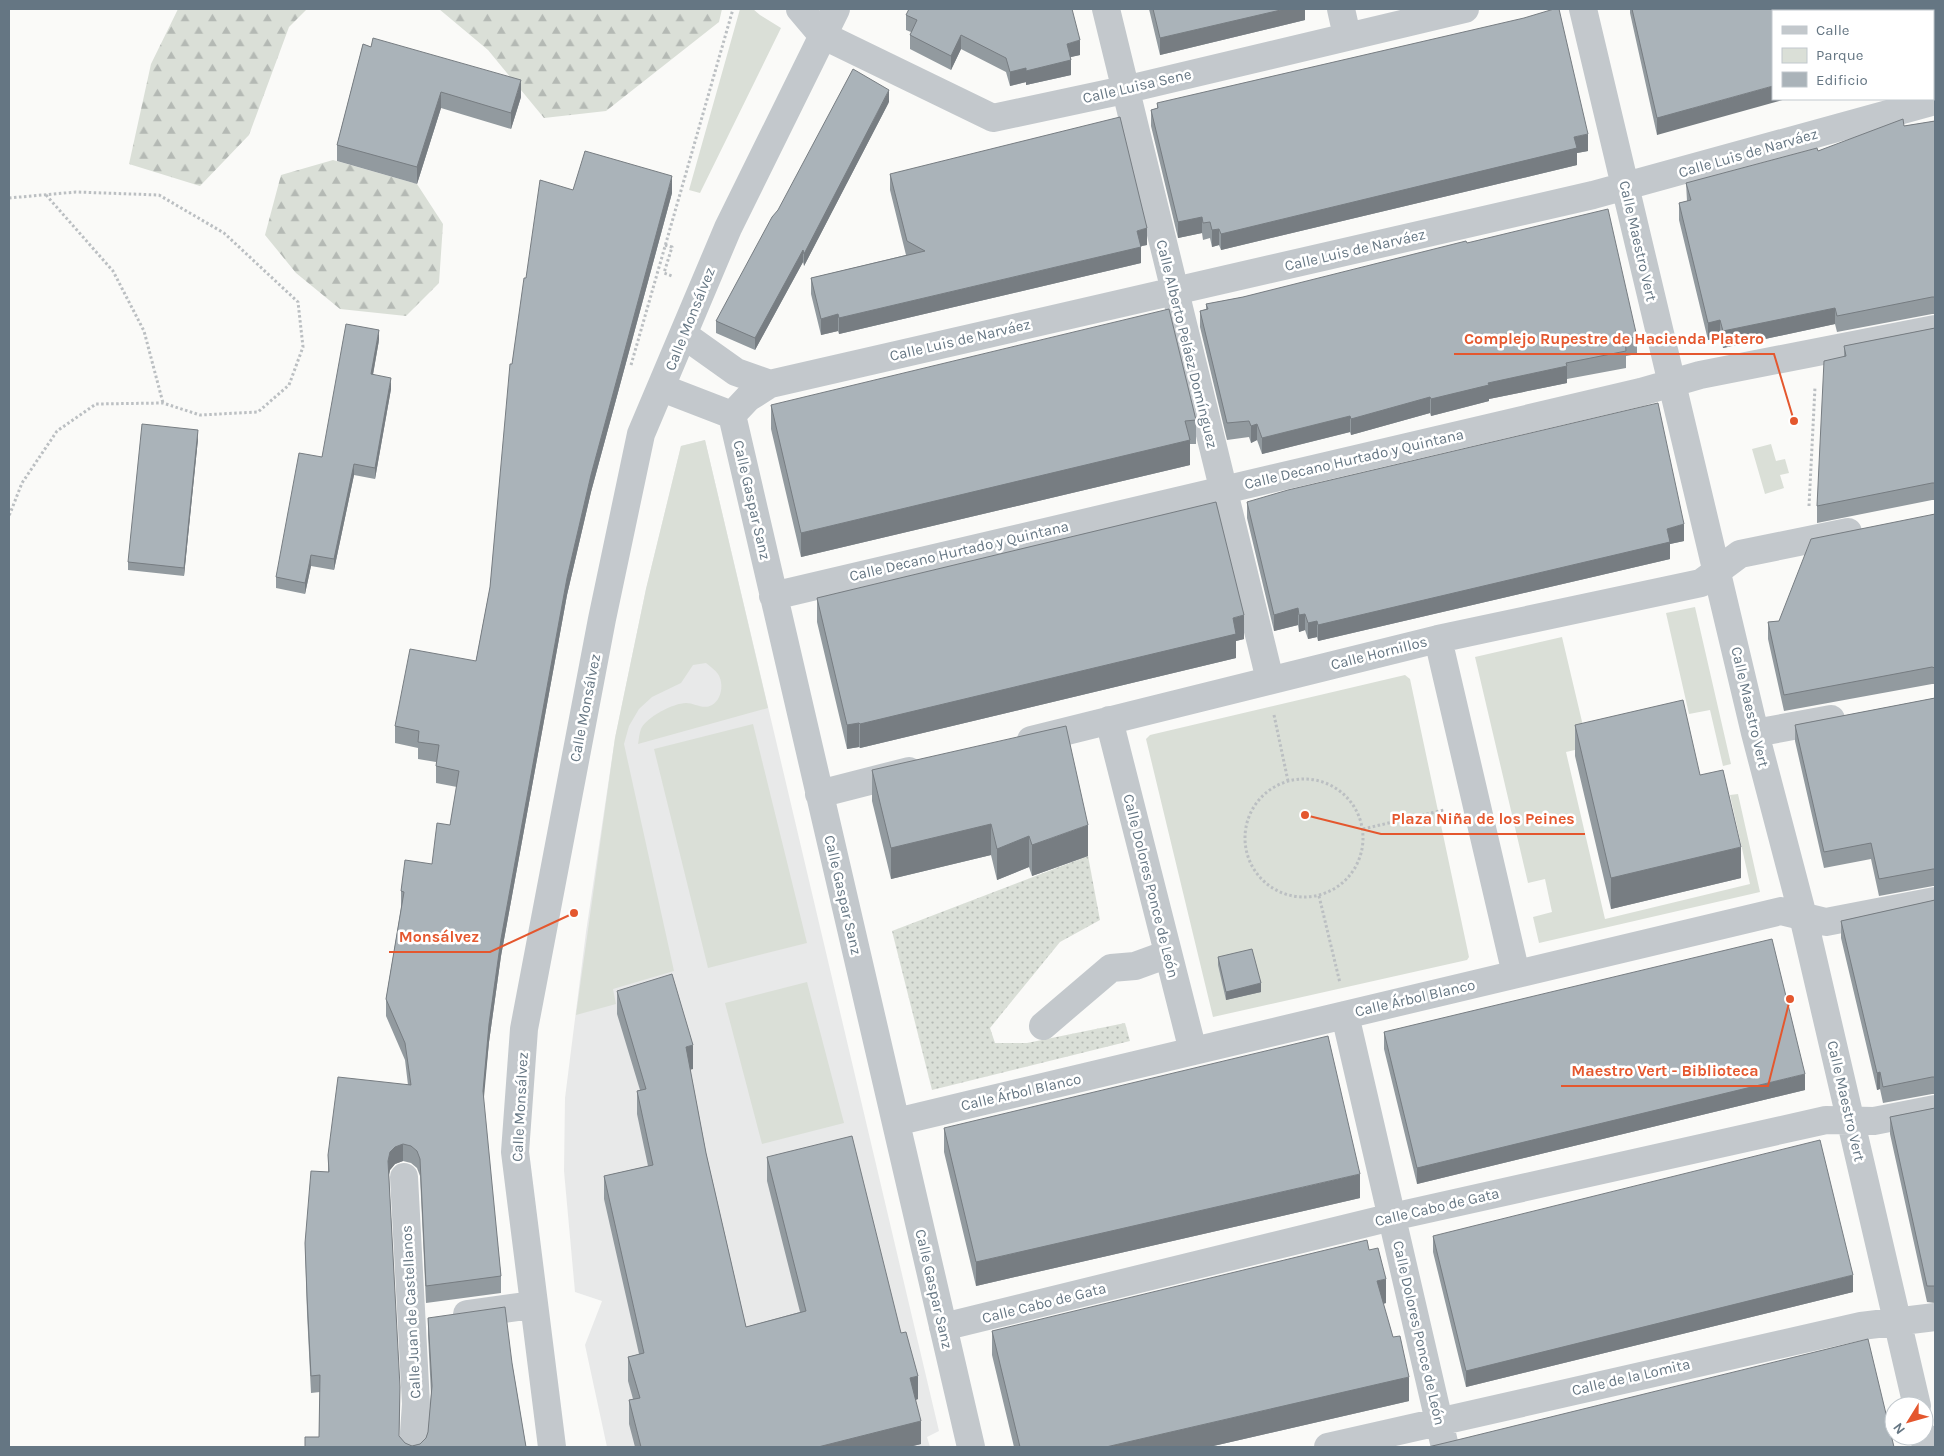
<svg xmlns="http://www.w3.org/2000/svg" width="1944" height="1456" font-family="Karla,sans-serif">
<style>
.built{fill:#e8e9e9}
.grass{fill:url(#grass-dots)}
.forest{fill:url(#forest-firs)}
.green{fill:#dadfd7}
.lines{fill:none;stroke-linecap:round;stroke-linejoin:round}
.path{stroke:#bbbfc2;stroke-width:3;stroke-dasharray:2.5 2.5;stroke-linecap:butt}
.minor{stroke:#c3c8cc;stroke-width:28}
.wall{fill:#929a9f}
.shaded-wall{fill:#777d82}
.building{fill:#aab3b9;stroke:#777d82}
.labels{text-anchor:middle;stroke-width:5;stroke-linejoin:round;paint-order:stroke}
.street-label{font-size:15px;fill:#657683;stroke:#fff}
.leader{fill:none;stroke:#e4572e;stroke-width:2}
.callout-dot{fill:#e4572e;stroke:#fff;stroke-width:2}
.callout-label{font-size:16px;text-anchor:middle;font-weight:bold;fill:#e4572e;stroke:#fff;stroke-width:5;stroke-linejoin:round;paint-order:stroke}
</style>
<defs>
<pattern id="grass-dots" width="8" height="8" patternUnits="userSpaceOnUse" patternTransform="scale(1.25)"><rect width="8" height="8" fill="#dadfd7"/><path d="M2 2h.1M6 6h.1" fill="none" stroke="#b4b9b4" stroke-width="1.8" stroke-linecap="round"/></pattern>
<pattern id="forest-firs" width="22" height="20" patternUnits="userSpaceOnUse" patternTransform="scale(1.25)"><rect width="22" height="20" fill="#dadfd7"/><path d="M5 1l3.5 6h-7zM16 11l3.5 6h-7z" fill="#b4b9b4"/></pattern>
</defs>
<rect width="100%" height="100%" fill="#fafaf8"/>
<!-- built -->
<path class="built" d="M705,440l234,991 -12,6 3,10h-323l-22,-102 17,-44 -27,-9 -11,-121 1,-73 21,-166 29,-194 31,-149 35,-143z"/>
<!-- grass -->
<path class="grass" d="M1088,856l12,64 -40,22 -70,86 5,15h32l98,-20 5,18 -198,49 -40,-159z"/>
<!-- forest -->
<path class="forest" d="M178,9h129l-18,18 -40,108 -49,51 -71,-22 22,-100z
M439,9h283l-3,13 -113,89 -62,7 -56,-68z
M333,160l84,24 26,40 -4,59 -33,33 -66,-7 -44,-36 -31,-38 16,-60z"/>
<!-- green -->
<path class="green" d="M740,9h13l7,6 21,13 -81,165 -11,-3z
M705,440l63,268 -130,36c1,-5 1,-10 3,-15 5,-12 33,-26 45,-26 9,0 17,7 26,2 10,-6 12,-22 6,-31 -3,-4 -8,-8 -12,-11l-13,2 -12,18 -29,14 -13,12 -10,17 -5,18 50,227 -61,18 3,15 -40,11 39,-277 31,-149 35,-143z
M1771,444l5,17 9,-2 4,14 -9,2 4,13 -19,6 -13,-45z
M1695,607l36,157 -8,2 -13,-56 -21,4 -23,-101z
M1562,637l26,110 -22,5 39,167 145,-35 -20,-89 8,-1 22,98 -221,51 -6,-26 19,-5 -7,-33 -17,4 -53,-226z
M1405,675l5,4 59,278 -2,3 -254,57 -67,-278 4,-4z
M753,724l54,219 -99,25 -54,-219z
M807,982l37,141 -82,21 -37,-141z"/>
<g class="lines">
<!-- path -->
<path class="path" d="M46,195l67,76 31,60 19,72
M9,198l67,-6 83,3 65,38 74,69 5,45 -14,38 -31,27 -58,3 -37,-12 -67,1 -39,27 -35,52 -13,33
M665,245l7,2 -8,26 8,3
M631,365l102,-356
M1809,506l6,-119
M1274,715l14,66
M1245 838a59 59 0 1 1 118 0a59 59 0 1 1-118 0Z
M1363,829l81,-19
M1319,896l21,87"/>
<!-- minor -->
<path class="minor" d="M800,9l22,26 171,83 131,-28 341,-81
M1106,9l164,671
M1341,9l6,27
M1583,9l172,724 48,183 114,490
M684,335l52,37 34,12 823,-189 342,-94
M662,388l70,27 239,1032
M732,415l16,-17 22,-14
M773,596l868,-204 59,-17 235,-46
M1438,639l78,335
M1109,720l84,331
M1755,733l76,-14
M1031,740l407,-101 263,-56 39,-29 108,-22
M819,794l90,-23
M1345,1015l100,432
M1043,1026l68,-58 24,-2 33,-12
M896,1122l885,-211 45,11 109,-21
M404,1177l12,227 -3,43
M467,1314l66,-9
M943,1327l449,-110 434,-97 48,1 61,-12
M1924,1436l2,11
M552,1447l-37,-295 9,-123 78,-410 39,-185 87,-206 108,-219
M1328,1447l533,-121 74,-9"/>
</g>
<!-- wall -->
<path class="wall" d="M1149,9h156v11l-145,35z
M1630,9h193l-166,126 -27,-122z
M906,15l174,40 -10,2 1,18 -45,10v-3l-16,4 -4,-14 -45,-23 -10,21 -41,-21v-14l1,-3 -5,-2z
M363,44l158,53 -10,32 -70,-21 -24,76 -80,-23v-16z
M889,102l-85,164 -1,-4 -48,88 -39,-17v-12z
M1157,103l431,48 -11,2v12l-356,85 -2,-5 -7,2 -2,-9 -7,2 -1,-7 -24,5 -27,-112v-16l6,-2z
M1935,121v193h-3l-95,18 -2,-8 -112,24 -3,-11 -12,3 -29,-120v-17l8,-2 -1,-18 132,-32 86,-25z
M890,174l257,71 -7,1 1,17 -302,71 -1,-3 -17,4 -10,-41v-16l95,-23 -16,-65z
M573,190l99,3 -81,299 -24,103 -66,361 -12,86 -6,57 18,177v17l-75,10 -6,-127 -3,-8 -6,-5 -8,-2 -8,3 -5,6 -1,5 11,229 -1,33 6,6 7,3 8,-2 6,-6 2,-6 3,-38 -3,-59v-17l84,45 14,84h-221l14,-10 1,-45 -9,1 -4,-80 -2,-70 23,-71v-17l80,-70 -3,-25 -19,-44v-17l15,-91v-17l31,-27 18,-39 7,-38 -21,-4v-21l-18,-3v-11l-23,-5v-17l81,-65 14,-74 22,-223 14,-86z
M1467,243l170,94v17l-11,2v12l-59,11v4l-78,16v2l-58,15 -1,-3 -79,22 -1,-3 -88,22 -5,-14 -6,3 -2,-6 -22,3 -27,-113v-16l6,-2v-5l37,-7z
M1935,328v172h-3l-115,23v-17l27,-150v-10z
M379,340l-6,35 18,14 -16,90 -21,-4 -20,95 -23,-4 -6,28 -29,-6v-11l46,-120z
M771,405l425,15v24h-6v21l-389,92 -30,-128z
M198,439l-14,137 -56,-6v-8z
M1247,502l437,39 -14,3v15l-352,82 -1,-4 -9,2 -3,-9 -6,2 -1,-7 -24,6 -27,-113z
M1935,514v170h-3l-148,27 -16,-72v-17l11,-1z
M817,598l427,41 -8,2v17l-376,90 -1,-1 -12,2 -30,-127z
M1935,698v188h-2l-54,10 -8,-37 -47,9 -29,-127v-16z
M1575,725l125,50 41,103 -130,31 -36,-153z
M872,770l216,86 -56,20 -3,-9 -32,13 -6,-25 -100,24 -19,-78z
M1935,900v194h-3l-49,9 -3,-14 -3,1 -36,-152v-17z
M1218,957l43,35 -35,8 -8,-35z
M617,991l76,78h-3l16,84 40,174 54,-15 -33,-131v-24l134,176 17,66 -3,1 6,44 -12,3h-274l-6,-23v-24l4,-1 -5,-18v-24l11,-3 -35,-155v-23l44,-10 -11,-52v-23l3,-1 -23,-76z
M1384,1032l421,58 -388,94 -33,-135z
M1935,1108v195l-8,-1 -37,-168v-17z
M944,1128l416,70 -384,88 -32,-134z
M1433,1236l420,56 -387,95 -33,-135z
M1369,1250l17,53 -3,1 26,97 -200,46h-195l-22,-92v-24z"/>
<!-- shaded-wall -->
<path class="shaded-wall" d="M1285,9h20v11l-145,35v-17z
M961,35v14l-10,21v-14z
M1080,40v15l-13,3v-14z
M1071,60v15l-45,10v-14z
M1026,68v14l-16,4v-14z
M521,80v17l-10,32v-16z
M1773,86v13h13l-129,36v-17z
M889,90v12l-85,164v-12z
M441,92v16l-24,76v-17z
M1588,134v17l-11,2v12l-356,85v-16l353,-97z
M672,176v17l-81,299 -24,103 -66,361 -12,86 -6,66v-17l6,-67 12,-85 66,-361 24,-103z
M1202,217v16l-24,5v-16z
M1147,228v17l-10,2v-16z
M1219,229v16l-7,2v-17z
M1141,247v16l-302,71v-16z
M803,250v12l-48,88v-12z
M1835,308v16l-112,24v-17z
M838,314v17l-17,4v-16z
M1720,320v17l-12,3v-17z
M379,330v10l-8,45v-11z
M1567,366v17l-78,16v2l-58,15v-17l57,-16z
M391,378v11l-16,90v-11z
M1430,397v16l-79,22v-16z
M1350,416v16l-88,22v-16z
M1257,424v16l-6,3v-17z
M198,430v9l-14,137v-8z
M1190,440v25l-389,92v-24z
M354,464v11l-20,95v-11z
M1684,524v17l-14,3v15l-352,82v-16z
M311,555v11l-6,28v-11z
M1298,608v17l-24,6v-16z
M1305,614v16l-6,2v-17z
M1244,615v24l-8,2v17l-376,90v-24z
M1317,621v16l-9,2v-16z
M859,723v24l-12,2v-24z
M991,824v31l-100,24v-31z
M1088,825v31l-56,20v-31z
M1029,836v31l-32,13v-31z
M1741,847v31l-130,31v-31z
M1261,983v9l-35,8v-8z
M693,1045v24l-7,2v-24z
M1880,1072v17l-3,1v-17z
M1805,1074v16l-388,94v-16z
M403,1144v17l-8,3 -5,6 -2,8v-17l2,-9 5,-5z
M1360,1174v24l-384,88v-24z
M1853,1275v17l-387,95v-16z
M1386,1279v24l-9,2v-24z
M918,1376v23l-8,3v-24z
M1409,1377v24l-200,46h-103z
M921,1421v23l-12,3h-91z"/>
<!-- building -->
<path class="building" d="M909,9h163l8,31 -13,4 4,16 -45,11v-3l-16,4 -4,-14 -45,-23 -10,21 -41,-21 7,-15 -11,-5z
M1153,9h132l-125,29z
M1554,9h5l29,125 -14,3 3,11 -356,86 -2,-5 -7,1 -2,-8 -7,1 -1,-6 -24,5 -27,-112 7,-2 -1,-5 367,-85z
M1632,9h191l1,2h-51v75l-116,32z
M373,38l148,42 -10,33 -70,-21 -24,75 -80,-22 26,-101 8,3z
M853,69l36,21 -85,164 -1,-4 -48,88 -39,-17 56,-104 6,-7z
M1120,117l27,111 -10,3 4,16 -302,71 -1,-4 -17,5 -10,-41 114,-27 -18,-10 -17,-67z
M1903,119l1,7 31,-5v176h-3l-95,19 -2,-8 -112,23 -3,-11 -12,3 -29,-120 12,-3 -5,-17 131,-35 1,3z
M585,151l87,25 -81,299 -24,103 -66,361 -12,85 -6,67 18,185 -75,10 -6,-127 -3,-8 -6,-5 -8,-2 -8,3 -5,5 -2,9 12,226 -1,49 6,7 7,3 8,-2 6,-6 2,-6 4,-46 -4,-68 77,-11 7,56 14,84h-221v-10h14l1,-62 -9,1 -4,-80 -2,-53 6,-72 18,1 -1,-17 10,-78 73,8 -6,-42 -19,-44 18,-107 -3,-1 4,-31 27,4 5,-41 13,2 9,-54 -23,-5 3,-21 -21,-3 1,-11 -24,-5 15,-77 66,12 14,-74 20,-223h2l12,-86h2l14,-98 33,10z
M1608,209l29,128 -12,2 1,12 -60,12 1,3 -79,17 1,2 -58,14 -1,-2 -79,22 -1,-3 -88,22 -5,-14 -6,2 -2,-5 -22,2 -27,-112 8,-2 -2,-5 37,-7 223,-56 1,2z
M1169,309l27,111 -11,1 5,19 -389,93 -30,-128z
M346,324l33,6 -8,44 20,4 -16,90 -21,-4 -20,95 -23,-4 -6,28 -29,-6 23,-124 23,4z
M1935,328v155h-3l-115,23 7,-145 22,-5 -2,-10z
M1658,403l26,121 -17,5 3,13 -352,83 -1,-4 -9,2 -3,-9 -6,1 -1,-7 -24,7 -27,-113 41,-12z
M142,424l56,6 -14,138 -56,-6z
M1216,502l28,113 -11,3 3,16 -376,90 -1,-1 -12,2 -30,-127z
M1935,514v154l-3,-1 -148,28 -16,-73 11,-1 32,-82z
M1935,698v171h-2l-54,10 -8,-36 -47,9 -29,-127z
M1683,700l17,75 23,-5 18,77 -130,31 -36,-153z
M1066,726l22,99 -56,20 -3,-9 -32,13 -6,-25 -100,24 -19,-78z
M1935,900v177h-3l-49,10 -3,-15 -3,1 -36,-152z
M1772,939l33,135 -388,94 -33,-136z
M1252,949l9,34 -35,9 -8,-35z
M672,974l21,71 -7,2 20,106 40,174 60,-16 -39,-154 85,-21 49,197 5,-1 12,44 -8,2 11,43 -103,26h-177l-12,-47 11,-2 -12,-41 16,-4 -40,-177 49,-11 -16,-74 9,-2 -29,-98z
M1328,1036l32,138 -384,88 -32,-134z
M1935,1108v178h-8l-37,-169z
M1820,1140l33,135 -387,96 -33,-135z
M1367,1240l2,10 9,-2 8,31 -9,2 16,56 7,-1 9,41 -303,70h-86l-28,-116z
M1868,1339l26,108h-466l21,-5z"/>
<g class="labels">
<!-- street labels -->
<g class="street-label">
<text transform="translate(1137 86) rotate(-13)" y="5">Calle Luisa Sene</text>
<text transform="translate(1748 153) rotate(-16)" y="5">Calle Luis de Narváez</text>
<text transform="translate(1638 241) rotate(77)" y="5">Calle Maestro Vert</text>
<text transform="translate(1355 250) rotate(-13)" y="5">Calle Luis de Narváez</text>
<text transform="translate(690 319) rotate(-68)" y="5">Calle Monsálvez</text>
<text transform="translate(960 340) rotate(-13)" y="5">Calle Luis de Narváez</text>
<text transform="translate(1187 344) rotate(76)" y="5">Calle Alberto Peláez Domínguez</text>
<text transform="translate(1354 459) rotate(-13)" y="5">Calle Decano Hurtado y Quintana</text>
<text transform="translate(752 500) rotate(77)" y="5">Calle Gaspar Sanz</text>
<text transform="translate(959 551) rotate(-13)" y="5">Calle Decano Hurtado y Quintana</text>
<text transform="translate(1379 653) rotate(-14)" y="5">Calle Hornillos</text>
<text transform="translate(1750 707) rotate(77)" y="5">Calle Maestro Vert</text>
<text transform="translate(585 708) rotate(-79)" y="5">Calle Monsálvez</text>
<text transform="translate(1151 886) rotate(76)" y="5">Calle Dolores Ponce de León</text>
<text transform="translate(843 895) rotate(77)" y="5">Calle Gaspar Sanz</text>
<text transform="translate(1415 998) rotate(-13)" y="5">Calle Árbol Blanco</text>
<text transform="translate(1021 1092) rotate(-13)" y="5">Calle Árbol Blanco</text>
<text transform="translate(1846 1101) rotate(77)" y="5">Calle Maestro Vert</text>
<text transform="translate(520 1107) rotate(-87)" y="5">Calle Monsálvez</text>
<text transform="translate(1437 1207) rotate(-13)" y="5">Calle Cabo de Gata</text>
<text transform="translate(934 1289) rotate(77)" y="5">Calle Gaspar Sanz</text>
<text transform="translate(1044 1303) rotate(-14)" y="5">Calle Cabo de Gata</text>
<text transform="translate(411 1312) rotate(-93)" y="5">Calle Juan de Castellanos</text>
<text transform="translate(1419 1333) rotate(77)" y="5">Calle Dolores Ponce de León</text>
<text transform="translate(1631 1377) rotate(-13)" y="5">Calle de la Lomita</text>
</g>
</g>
<!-- callouts -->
<path class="leader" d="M1794 421L1774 354H1454M1305 815L1381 834H1585M574 913L490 952H389M1790 999L1768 1086H1561"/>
<g class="callout-dot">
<circle cx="1794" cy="421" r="5"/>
<circle cx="1305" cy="815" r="5"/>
<circle cx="574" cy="913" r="5"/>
<circle cx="1790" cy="999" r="5"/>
</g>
<g class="callout-label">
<text x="1614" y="344">Complejo Rupestre de Hacienda Platero</text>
<text x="1483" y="824">Plaza Niña de los Peines</text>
<text x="439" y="942">Monsálvez</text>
<text x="1665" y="1076">Maestro Vert - Biblioteca</text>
</g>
<!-- border -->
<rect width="1944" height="1456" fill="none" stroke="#657683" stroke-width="20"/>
<!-- legend -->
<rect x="1772" y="10" width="162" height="90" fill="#ffffff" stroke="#c1c8cd"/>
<rect x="1782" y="26" width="25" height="8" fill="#c3c8cc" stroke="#c1c8cd"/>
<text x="1816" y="35" font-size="15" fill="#657683">Calle</text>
<rect x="1782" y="48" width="25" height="15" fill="#dadfd7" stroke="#c1c8cd"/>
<text x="1816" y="60" font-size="15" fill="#657683">Parque</text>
<rect x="1782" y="72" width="25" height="15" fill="#aab3b9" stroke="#c1c8cd"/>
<text x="1816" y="85" font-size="15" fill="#657683">Edificio</text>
<!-- north arrow -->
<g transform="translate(1909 1421) rotate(233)"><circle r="24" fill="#ffffff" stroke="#c1c8cd"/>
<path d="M0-4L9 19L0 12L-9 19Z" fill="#e4572e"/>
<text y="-8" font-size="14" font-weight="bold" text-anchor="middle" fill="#657683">N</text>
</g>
</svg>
